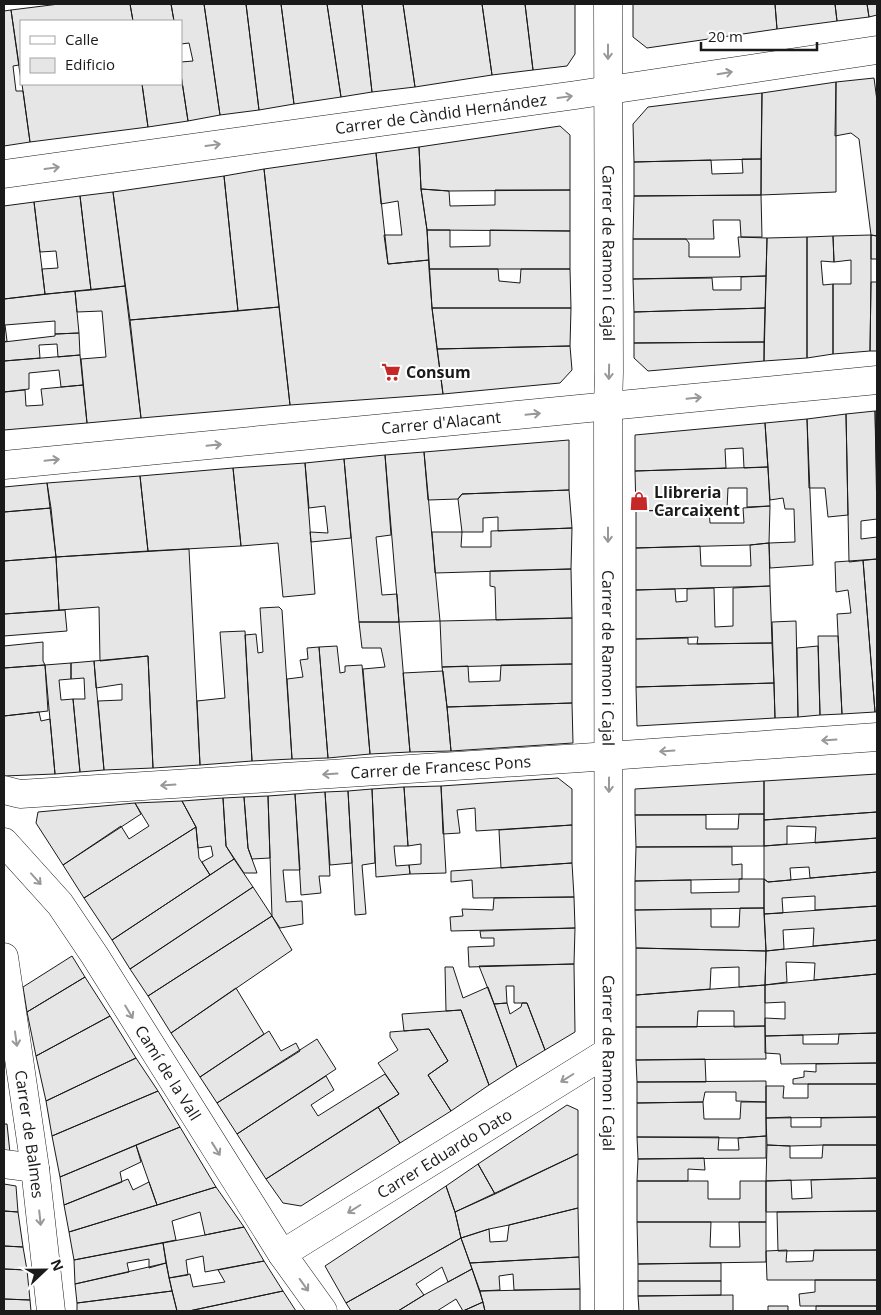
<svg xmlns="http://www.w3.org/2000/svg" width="881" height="1315" font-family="'Open Sans',sans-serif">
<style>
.building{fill:#e6e6e6;stroke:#1a1a1a}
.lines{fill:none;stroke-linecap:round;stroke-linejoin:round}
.minor-casing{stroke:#1a1a1a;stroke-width:29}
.minor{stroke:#fff;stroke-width:28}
.oneway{stroke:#989898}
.labels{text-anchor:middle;stroke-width:4;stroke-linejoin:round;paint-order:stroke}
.street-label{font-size:16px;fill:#1a1a1a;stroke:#fff}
.poi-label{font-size:16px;font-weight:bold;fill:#1a1a1a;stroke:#fff;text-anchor:start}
</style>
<rect width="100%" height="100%" fill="#fff"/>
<!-- building -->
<path class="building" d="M59,4h71l3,17h-112v60l-10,-71z
M130,4h41l3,17h-41z
M171,4h33l16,111 -32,6 -7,-46v-13l12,-1 -4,-18 -8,1v-23h-7z
M204,4h42l13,106 -39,5z
M246,4h35l13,100 -35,6z
M281,4h46l14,93 -47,7z
M327,4h35l10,88 -31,5z
M362,4h41l12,83 -43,5z
M403,4h79l10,71 -77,12z
M482,4h43l8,66 -41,5z
M525,4h50v50l-8,12 -34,4z
M633,4h142l2,25 -130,19 -14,-11z
M775,4h60l2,17 -60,8z
M835,4h32l2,13 -32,4z
M867,4h10v11l-8,2z
M11,10l8,55 -6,1 3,25h7l7,51 -26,4v-135z
M181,75l7,46 -40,6 -6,-43h39z
M874,78l3,23v135l-6,-1 -12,-96 -8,-6 -16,3 1,-54z
M836,82v110l-75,3 1,-102z
M22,84h120l6,43 -118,15z
M762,93l-1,66 -127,3 -1,-38 15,-17z
M560,126l10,9v55l-121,1 -28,-2 -2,-42z
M419,147l2,42 6,41 2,30 -41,4 -4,-29h18l-4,-34 -17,3 -5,-51z
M376,153l12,111 41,-4 3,48 11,86 -153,11 -26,-236z
M742,159h19v36l-127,1v-34l77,-2 1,14 31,-1z
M264,169l15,138 -41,4 -14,-135z
M224,176l14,135 -108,9 -17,-128z
M421,189l28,2 1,15 45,-1v-15h75v41l-143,-1z
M113,192l12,94 -34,4 -11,-94z
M761,195l1,42h-21l-1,-17h-27l1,19h-81l1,-43z
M80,196l11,94 -46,4 -3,-25 16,-1 -2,-17 -16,1 -6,-50z
M34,202l11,92 -41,5v-93z
M427,230h23v17l40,-1v-16l80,1v38h-141z
M871,235l6,1v23h-6z
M871,235v47l-1,69 -37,3v-70h18v-24l-17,2 -1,-26z
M833,236l1,26 -13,-1 2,24 10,-1v70l-26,4v-121z
M738,237l29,1 -1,38 -133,3v-40h53l3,4v14h51z
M807,237v121l-43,3 3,-123z
M429,269h69l1,12 21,2 1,-14h49l1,39h-139z
M766,276l-1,32 -131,4 -1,-33 79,-1 1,12h28v-13z
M871,282h6v69h-7z
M125,286l16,132 -54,5 -6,-64 25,-2 -4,-46 -25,1 -2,-21z
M75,291l4,42 -24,1v-13l-50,4 2,16 -3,1v-43z
M279,307l11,98 -149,13 -11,-98z
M432,308h139l-1,38 -133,3z
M765,308l-1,34 -130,1v-31z
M79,333l1,22 -22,2 -1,-13 -18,1 1,13 -36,3v-19l51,-6v-2z
M764,342v19l-116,10 -14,-13v-15z
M570,346l2,24 -12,13 -117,11 -6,-45z
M80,355l3,30 -22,2 -2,-17 -30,3v16l-25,3v-31z
M83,385l4,38 -83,7v-38l21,-2 1,16 17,-1 -2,-16z
M875,411l2,108 -16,2v18l16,-2v22l-28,3 -3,-148z
M875,411h2v79z
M846,414l2,101 -20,2 -3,-29h-16l-2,-69z
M807,419l6,146 -43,3 -1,-25 26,-1 -1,-33h-9l-2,-11 -13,2 -5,-77z
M765,423l3,44 -24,1 -1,-20 -18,1 1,19 -91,3v-36z
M569,440v50l-107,4 -4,5 -30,1 -4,-48z
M424,452l16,169 -41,1 -14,-167z
M385,455l6,80 -15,2 6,58 15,-1 2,28h-40l-15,-163z
M344,459l7,79 -40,4 -1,-10 18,1 -3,-27 -16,2 -4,-45z
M305,463l10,131 -32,3 -5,-54 -37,3 -8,-78z
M768,467l2,39 -23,1v-19h-19l-1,21 -91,2 -1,-40z
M233,468l8,78 -93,5 -8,-75z
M140,476l8,75 -92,6 -9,-74z
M47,483l4,25 -47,4v-25z
M569,490l3,38 -74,3v-14l-15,1v14h-21l-4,-33 4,-5z
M770,506l-1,37 -19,2 -114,3v-37l73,-2 1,14h34l-1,-15z
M51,508l5,49 -52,4v-49z
M572,528l-1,41 -136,4 -3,-41h30l-1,15h30v-16z
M769,543l1,43 -134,4v-42l64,-2 1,20h50l-1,-21z
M189,549l11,216 -47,3 -5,-112 -48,5 -1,-54 -40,3 -3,-53z
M56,557l3,53 -55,4v-53z
M877,559v153h-2l-12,-152z
M863,560l12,152 -33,2 -5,-100 14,-1 -3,-23 -12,2 -1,-30z
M571,569l1,49 -76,2 -1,-33 -5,-1v-15z
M770,586l2,57 -75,1 1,-7 -62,2v-49l39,-1 1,13 11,-1v-12l27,-1 1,39 18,-1v-38z
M279,607l3,3 10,149 -40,2 -7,-126 11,-1 2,19 5,-1 -3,-44z
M65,610l2,21 -63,5v-22z
M572,618v46l-130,3 -2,-46z
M796,621l2,96 -23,1 -3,-96z
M359,622h40l11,130 -40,2 -7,-85 22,-2 -4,-19h-19z
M245,631l7,130 -52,4 -3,-64 28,-3 -5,-66z
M818,636h20l4,78 -22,1z
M688,638v6l84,-1 2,40 -138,4v-48z
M43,642v19l2,4 -41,3v-22z
M337,646l3,27 5,-1v-6l17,-1 8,89 -42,4 -9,-111z
M818,646l2,69 -22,2 -1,-69z
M319,647l9,111 -36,1 -5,-80 16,-2 -3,-17 8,-1 -1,-11z
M148,656l5,112 -49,2 -6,-69 24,-1v-16l-26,4 -2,-27z
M94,661l10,109 -24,2 -7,-73h12l-1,-21 -13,1v-16z
M71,663v16l-12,1 2,20 12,-1 7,73 -25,2 -10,-109z
M572,664v39l-125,4 -5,-40 26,-1 1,16 31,-1 1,-16z
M45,665l3,46 -44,5v-48z
M443,671l4,36 4,44 -41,1 -7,-79z
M774,683l1,35 -138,8 -1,-39z
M572,703l1,40 -122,8 -4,-44z
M39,712l2,9 9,-2 5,55 -51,2v-60z
M877,774v38l-113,8v-39z
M558,778l14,11v36l-96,6 -1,-23 -18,2 3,23 -17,1 -2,-48z
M764,781v33l-129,1v-26z
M441,786l5,87 -36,1 -1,-9 12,-1v-20l-13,2 -4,-59z
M404,787l4,59h-14l2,20 13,-1 1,9 -34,3 -4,-88z
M372,789l3,74 -13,2 4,49 -11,1 -7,-124z
M348,791l4,72 -22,2 -5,-73z
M325,792l5,84h-11l2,17 -20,2 -6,-101z
M295,794l5,76h-17l3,32 16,-1 1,23 -23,4 -8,-12 -4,-120z
M268,796l2,62 -18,1 -4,-11 -4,-51z
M244,797l4,51 9,25h-13l-18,-27 -3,-48z
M223,798l3,48 8,13 -24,16 -8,-13 11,-6 -2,-10 -13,2 -2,-21 -14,-26z
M182,801l14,26 -112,71 -21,-33 58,-39 8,13 20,-13 -14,-23z
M135,803l6,11 -78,51 -27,-42 2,-11z
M877,812v26l-62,5 1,-16 -29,-1v18l-23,2v-26z
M739,814h25v32l-128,1 -1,-32h71v14h32z
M572,825v38l-71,5 -2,-38z
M196,827l3,31 11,17 -98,65 -28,-42z
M877,838v34l-67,6 -1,-11 -19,1 1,12 -23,2 -4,-3v-33z
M636,847h96v18l10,-1v15l-107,2z
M234,859l19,28 -123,82 -18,-29z
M572,863l2,34 -101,1 -1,-18 -21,2v-11z
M877,872v34l-62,4v-14l-33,2 1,15 -19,1v-35l4,3z
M739,879h25v29l-129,2v-29l56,-1v13l48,-1z
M253,887l19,29 -124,80 -18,-27z
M574,897l1,31 -124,3 -1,-14 13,-1 -1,-7 31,1 1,-12z
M877,906v34l-64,6 1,-18 -31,2 1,19 -18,2 -2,-37z
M740,908h24l2,43 -130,-3 -1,-38 76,-1v18h28z
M272,916l20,34 -121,83 -23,-37z
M575,928l-1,36 -105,3 -1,-20 26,-1v-8h-13l-1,-7z
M877,940v34l-63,6 1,-17 -29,-1 1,20 -22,3 1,-34z
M636,948l130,3 -1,34 -26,2v-20l-28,1 -1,21 -74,6z
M72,956l13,21 -58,35 -4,-25z
M574,964l1,68 -30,18 -18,-47h-13v-17h-8l1,17 -13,1 -15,-38z
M445,967h8l10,31 25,-11 29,80 -28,18 -28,-75 -15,1z
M877,974v59l-112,3v-18l20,1v-17l-20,1v-18z
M85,977l25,39 -74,40 -9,-44z
M765,985v41l-31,1v-16h-36l-1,16h-61v-32z
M236,988l28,46 -64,43 -29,-44z
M507,1003l3,11 11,-7 1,-4h5l18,47 -28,17 -23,-63z
M461,1010l28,75 -38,26 -23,-36 20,-14 -19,-32 -25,2 -2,-17z
M110,1016l26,42 -90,43 -10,-45z
M765,1026l1,33 -130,1v-33z
M429,1029l19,32 -20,14 23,36 -51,32 -22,-36 21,-13 -21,-31 20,-13 -8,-13v-5z
M269,1031l12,20 15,-8 4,8 -83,52 -17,-26z
M877,1033v30l-96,1 -1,-10 -15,-1v-17l38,-1v9h35l1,-10z
M317,1039l19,30 -99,65 -20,-31z
M136,1058l22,33 -106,45 -6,-35z
M705,1059l1,23h-69l-1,-22z
M877,1063v21h-84v-5l11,-2v-6l12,1v-8z
M385,1074l14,20 -133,85 -29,-45 89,-58 8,14 -23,15 7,11z
M766,1081v21l-30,-1v-9h-31l-2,10 -66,1v-21z
M808,1084h69v33l-111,1v-32h18l-1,12h25z
M158,1091l22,36 -120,50 -8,-41z
M703,1102l1,17h36l1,-17h25v34l-28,2 -101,-1v-34z
M567,1105l11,5v44l-83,40 -17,-30z
M378,1107l22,36 -99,63 -18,-3 -17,-24z
M791,1117v10h30v-9l56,-1v28h-54l-33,1 -23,-1 -1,-27z
M4,1124h3l3,29 -6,-1z
M180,1127l36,60 -59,18 -21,-60z
M766,1136v22l-128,1 -1,-22h82l-1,13h21l-1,-12z
M136,1145l5,17 -21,10 2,10 -58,23 -4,-28z
M767,1145l23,1v12h32l1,-13h54v33l-111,3z
M578,1154v54l-69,17 -20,4 -28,9 -6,-26z
M704,1158l1,12 -17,-1v12h-51l1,-22z
M478,1164l17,30 -40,18 -9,-26z
M877,1178v33l-111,1v-31l25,-1 1,19 20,-1 -1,-18z
M128,1179l5,11 16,-8 8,23 -88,27 -5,-27z
M637,1181h71v18h32v-18h26v41h-129z
M4,1184l12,2 2,26 -14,-1z
M446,1186l9,26 6,26 -115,65 -21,-37z
M216,1187l28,40 -39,8 -5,-23 -28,9 4,19 -102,20 -5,-28z
M578,1208l1,49 -109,6 -9,-25 28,-9 1,13 17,-1 2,-16z
M4,1211l14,1 5,35 -19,-1z
M877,1211v39l-99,1 -1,-39z
M637,1222h74l-1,25h30l-1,-25h27v40l-128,2z
M244,1227l20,34 -59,11 -2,-16 -17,4 2,15 -19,3 -6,-35 42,-8z
M461,1238l11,31 -24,13 -6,-15 -26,17 8,11 -26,16h-47l-5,-8z
M163,1243l3,20 -17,5v-9l-22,4 2,9 -54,12 -1,-24z
M4,1246l19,1 4,23 -23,-1z
M787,1250l-1,12 27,-1 1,-11h63v30h-110l-1,-29z
M579,1257l1,32 -66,1 -1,-16 -14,2 1,14 -20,1 -10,-28z
M264,1261l19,30 -94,20h-12l-8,-33 21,-4 3,13 32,-5 -7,-12z
M166,1263l6,28 -95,12 -2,-19z
M721,1263v18h-83v-17z
M4,1269l23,1 3,30 -26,-1z
M472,1269l11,33 -20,9 -7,-12 -19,12h-39l26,-16z
M815,1280h62v26h-77l-1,-12 16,-2z
M638,1281h83v14l-83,1z
M580,1289v22h-95l-5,-20z
M172,1291l5,20h-100v-8z
M283,1291l13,20h-107z
M733,1295v16h-94l-1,-15z
M4,1299l26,1 1,11h-27z
M483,1302l2,9h-22z
M768,1306h20v5h-20z
M816,1306h61v5h-61z"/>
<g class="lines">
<!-- minor casing -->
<g class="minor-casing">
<g id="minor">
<path id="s1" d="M608,4l1,368 -1,35 1,904"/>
<path id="s2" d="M4,174l572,-79 301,-45"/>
<path id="s3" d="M4,465l873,-85"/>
<path id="s4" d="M4,790l16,4 560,-36 297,-21"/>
<path id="s5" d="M4,842l56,62 35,52 187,298 41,57"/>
<path id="s6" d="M4,957l31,211 16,143"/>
<path d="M4,1164l31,4"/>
<path id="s7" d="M282,1254l326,-202"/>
</g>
</g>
<!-- minor -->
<use href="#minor" class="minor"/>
</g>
<!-- one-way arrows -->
<defs><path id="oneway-shaft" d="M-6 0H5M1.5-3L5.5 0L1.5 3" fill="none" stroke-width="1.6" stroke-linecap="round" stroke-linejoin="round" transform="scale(1.25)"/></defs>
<g class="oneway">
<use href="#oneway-shaft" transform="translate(608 52) rotate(90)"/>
<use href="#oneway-shaft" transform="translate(725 73) rotate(-9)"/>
<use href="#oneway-shaft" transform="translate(565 97) rotate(-8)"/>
<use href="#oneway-shaft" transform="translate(213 145) rotate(-8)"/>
<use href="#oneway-shaft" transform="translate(52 168) rotate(-8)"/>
<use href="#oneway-shaft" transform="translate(609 372) rotate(91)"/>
<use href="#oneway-shaft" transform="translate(694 398) rotate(-6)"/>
<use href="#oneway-shaft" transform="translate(533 414) rotate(-6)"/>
<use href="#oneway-shaft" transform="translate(214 445) rotate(-6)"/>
<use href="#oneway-shaft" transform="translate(52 460) rotate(-6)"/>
<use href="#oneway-shaft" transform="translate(608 535) rotate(90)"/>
<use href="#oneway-shaft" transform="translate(829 740) rotate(176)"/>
<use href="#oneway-shaft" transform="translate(667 751) rotate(176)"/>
<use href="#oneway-shaft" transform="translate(330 774) rotate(176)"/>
<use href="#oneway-shaft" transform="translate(168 785) rotate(176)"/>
<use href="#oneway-shaft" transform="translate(609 785) rotate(90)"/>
<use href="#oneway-shaft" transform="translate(36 879) rotate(48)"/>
<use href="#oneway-shaft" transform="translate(129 1012) rotate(59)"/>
<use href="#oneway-shaft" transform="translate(16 1039) rotate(82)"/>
<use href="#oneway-shaft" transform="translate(567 1078) rotate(148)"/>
<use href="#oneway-shaft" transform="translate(216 1149) rotate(58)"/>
<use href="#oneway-shaft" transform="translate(354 1209) rotate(148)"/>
<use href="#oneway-shaft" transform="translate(40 1218) rotate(84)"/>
<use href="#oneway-shaft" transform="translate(304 1285) rotate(54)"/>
</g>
<!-- icons -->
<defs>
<g id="supermarket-bare" transform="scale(1.5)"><path d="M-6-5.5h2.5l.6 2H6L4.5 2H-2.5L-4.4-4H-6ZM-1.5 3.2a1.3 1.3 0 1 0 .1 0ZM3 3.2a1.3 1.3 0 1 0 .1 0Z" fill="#c62828" stroke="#fff" stroke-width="2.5" paint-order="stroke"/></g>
<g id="shop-bare" transform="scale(1.5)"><path d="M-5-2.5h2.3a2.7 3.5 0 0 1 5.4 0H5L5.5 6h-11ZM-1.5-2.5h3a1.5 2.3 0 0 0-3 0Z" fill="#c62828" stroke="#fff" stroke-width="2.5" paint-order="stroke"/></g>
</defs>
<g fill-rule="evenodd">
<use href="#supermarket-bare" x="391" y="372"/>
<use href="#shop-bare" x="639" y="501"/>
</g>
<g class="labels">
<!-- street labels -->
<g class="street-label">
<text dy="6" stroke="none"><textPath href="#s2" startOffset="441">Carrer de Càndid Hernández</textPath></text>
<text dy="6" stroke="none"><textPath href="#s1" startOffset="249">Carrer de Ramon i Cajal</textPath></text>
<text dy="6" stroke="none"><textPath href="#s3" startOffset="439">Carrer d'Alacant</textPath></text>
<text dy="6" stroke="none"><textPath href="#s1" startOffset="654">Carrer de Ramon i Cajal</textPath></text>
<text dy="6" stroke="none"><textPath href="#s4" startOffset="438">Carrer de Francesc Pons</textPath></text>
<text dy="6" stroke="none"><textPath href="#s1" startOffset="1059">Carrer de Ramon i Cajal</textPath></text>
<text dy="6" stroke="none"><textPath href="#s5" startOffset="284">Camí de la Vall</textPath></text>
<text dy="6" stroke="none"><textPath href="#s6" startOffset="179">Carrer de Balmes</textPath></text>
<text dy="6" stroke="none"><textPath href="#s7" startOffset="191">Carrer Eduardo Dato</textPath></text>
</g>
<!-- poi labels -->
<g class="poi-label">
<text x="406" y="378">Consum</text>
<text x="654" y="498">Llibreria<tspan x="654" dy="18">Carcaixent</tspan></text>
</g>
</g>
<!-- border -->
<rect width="881" height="1315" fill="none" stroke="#1a1a1a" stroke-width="10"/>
<!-- legend -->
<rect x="20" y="20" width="162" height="65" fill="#ffffff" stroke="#a3a3a3"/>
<rect x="30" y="36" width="25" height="8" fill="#ffffff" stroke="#a3a3a3"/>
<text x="65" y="45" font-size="15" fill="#1a1a1a">Calle</text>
<rect x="30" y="58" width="25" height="15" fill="#e6e6e6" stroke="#a3a3a3"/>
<text x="65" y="70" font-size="15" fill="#1a1a1a">Edificio</text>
<!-- north arrow -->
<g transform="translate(45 1270) rotate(68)" stroke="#ffffff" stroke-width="4" paint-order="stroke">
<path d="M0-4L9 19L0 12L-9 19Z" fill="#1a1a1a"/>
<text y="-8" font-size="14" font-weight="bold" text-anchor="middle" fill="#1a1a1a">N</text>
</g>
<!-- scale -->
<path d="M701 42v8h116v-8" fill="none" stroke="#1a1a1a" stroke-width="2.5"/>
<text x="708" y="42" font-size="15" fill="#1a1a1a" stroke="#ffffff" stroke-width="4" paint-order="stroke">20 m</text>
</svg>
